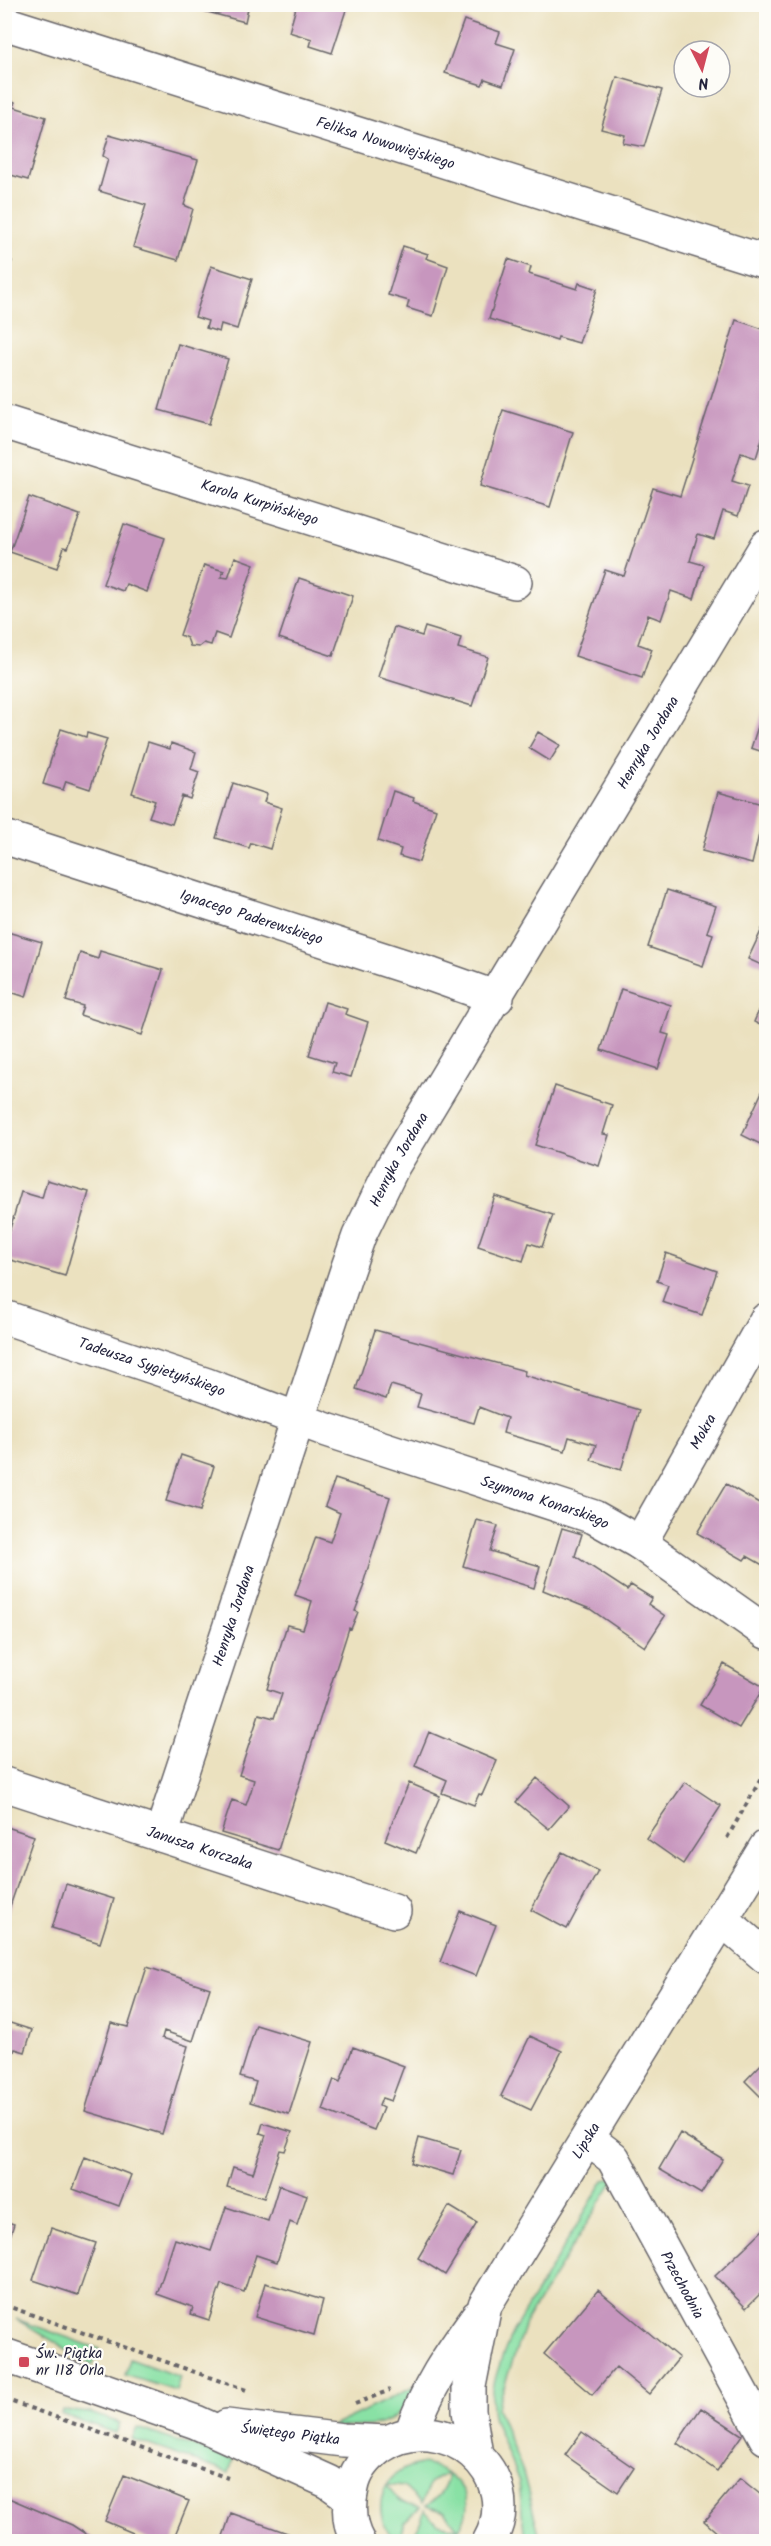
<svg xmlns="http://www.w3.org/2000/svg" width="771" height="2546" font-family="Kalam,sans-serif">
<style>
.green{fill:#89e1a5;stroke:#568270;stroke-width:1.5}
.building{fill:#c796be}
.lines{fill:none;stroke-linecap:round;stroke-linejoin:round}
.minor-casing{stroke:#686569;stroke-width:36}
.major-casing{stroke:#686569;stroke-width:36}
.path{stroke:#686569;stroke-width:4;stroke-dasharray:4.5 4.5;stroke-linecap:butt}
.minor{stroke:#fff;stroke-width:33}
.major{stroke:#fff;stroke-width:33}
.poi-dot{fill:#d1495b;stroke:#fdfcf7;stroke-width:2}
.labels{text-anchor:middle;stroke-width:4.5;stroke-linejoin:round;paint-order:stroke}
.street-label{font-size:15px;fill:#22223b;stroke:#fdfcf7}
.poi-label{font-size:15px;fill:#22223b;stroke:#fdfcf7;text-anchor:start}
</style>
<rect width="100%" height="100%" fill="#fdfcf7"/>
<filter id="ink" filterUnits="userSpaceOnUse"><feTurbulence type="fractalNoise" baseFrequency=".0167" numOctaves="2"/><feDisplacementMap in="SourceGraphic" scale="12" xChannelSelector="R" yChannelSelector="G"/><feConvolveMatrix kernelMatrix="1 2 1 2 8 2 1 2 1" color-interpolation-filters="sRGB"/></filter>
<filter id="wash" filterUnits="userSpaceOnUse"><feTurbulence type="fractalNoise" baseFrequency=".008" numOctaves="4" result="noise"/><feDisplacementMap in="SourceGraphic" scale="24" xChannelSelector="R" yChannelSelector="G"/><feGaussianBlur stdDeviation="1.35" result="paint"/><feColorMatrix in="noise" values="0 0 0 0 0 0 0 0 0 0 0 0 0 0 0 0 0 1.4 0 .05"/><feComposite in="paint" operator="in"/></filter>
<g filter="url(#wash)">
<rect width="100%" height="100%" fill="#ebe1bf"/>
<!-- green -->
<path class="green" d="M609,2179l5,1 -89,143 -28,85 26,64 18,69h-16l-6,-59 -25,-62c-8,-28 8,-63 19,-89l91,-151z
M16,2319l83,30 -6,16z
M130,2359l50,18 -4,14 -51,-16z
M416,2386c-20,46 -42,40 -86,41z
M62,2410l28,3 30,10 -4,10 -55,-19z
M137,2428l96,32 -4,13 -97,-34z
M420,2464c32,3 60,31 40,64 -3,4 -7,11 -12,13 -10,4 -36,1 -47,0 14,-6 21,-17 23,-31l14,14 20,5 -13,-17 -19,-6c12,-8 22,-18 21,-33 -16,5 -21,15 -25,31l-18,-17 -17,-2c7,13 18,21 33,23l-15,14 -5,19c-24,-12 -25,-48 -6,-65 7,-7 16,-10 26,-12z"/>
<g id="blocks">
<!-- building -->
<path class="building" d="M193,4h56l-4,18 -53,-14z
M297,4h51l-16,49 -22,-7 2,-7 -23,-7z
M464,20l36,12 -4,11 19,6 -12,36 -18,-6 -3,6 -37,-12z
M617,77l45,13 -18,57 -21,-4 2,-8 -24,-6z
M4,99l11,3 -1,5 32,10 -18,63 -24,-7z
M109,135l89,25 -14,45 9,4 -15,51 -45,-13 13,-42 -47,-14 9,-32 -5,-3z
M403,246l25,8 -2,4 22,8 -15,50 -26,-8 2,-7 -21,-6z
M4,259l8,2 -7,22h-1z
M508,259l23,8 -2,7 48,15 2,-6 18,6 -18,54 -21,-6 -1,3 -68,-21z
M211,266l41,13 -15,50 -16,-5 -2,8 -13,-4 2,-7 -13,-4z
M736,320l30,10v59l-2,7h2v37l-2,-1 -8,26 -15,-5 -9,28 16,5 -10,30 -15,-5 -9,28 -16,-5 -8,27 14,4 -10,34 -23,-8 -10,29 -13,-5 -10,29 14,5 -10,29 -67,-22 30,-86 19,6 29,-88 27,8z
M178,344l50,15 -19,65 -50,-14z
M503,410l70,22 -23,75 -70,-21z
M29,497l51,18 -12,33 -4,-1 -7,21 -47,-16z
M124,524l41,14 -18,54 -21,-8 -3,7 -20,-7z
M235,557l19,7 -25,74 -14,-5 -4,12 -7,-2 -5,4 -9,-1 -3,-8 -7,-3 24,-70 20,6 -3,6 7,1z
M299,578l54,18 -20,60 -54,-18z
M394,627l28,9 3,-9 36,11 -3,10 30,9 -16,49 -94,-29z
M766,702v51l-15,-5z
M61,729l25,8 1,-4 20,6 -17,50 -24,-8 -3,9 -20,-6z
M538,732l22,13 -10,16 -21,-13z
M148,742l22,7 1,-6 25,9 -5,17 8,3 -9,27 -8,-3 -10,28 -23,-7 6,-16 -23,-8z
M233,783l34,11 -3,8 18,6 -12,41 -19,-6 -2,5 -33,-10z
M393,791l21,7 -1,3 23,8 -17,53 -20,-6 2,-7 -23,-8z
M718,792l48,13 -14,59 -50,-13z
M667,890l49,16 -9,26 6,2 -10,32 -55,-19z
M763,927l3,1v39l-18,-8z
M4,931l38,11 -16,55 -22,-7z
M100,951l63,19 -21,65 -62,-20 3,-9 -17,-5 14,-48 18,6z
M621,989l50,16 -9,28 7,2 -11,34 -57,-19z
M766,994v34l-12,-6z
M325,1002l22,7 -2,5 23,8 -17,55 -19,-5 3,-9 -26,-8z
M766,1083v64l-24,-12z
M555,1086l57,19 -9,29 6,1 -10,31 -64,-21z
M47,1180l42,12 -24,84 -61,-18v-9l17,-57 21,6z
M495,1196l58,19 -11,32 -13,-4 -6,18 -45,-15z
M666,1253l51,18 -15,44 -40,-13 6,-17 -11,-4z
M375,1330l150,41 -1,4 115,35 -18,60 -30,-10 5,-15 -27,-8 -4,14 -62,-18 4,-15 -28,-11 -5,16 -57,-16 4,-13 -30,-9 -5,14 -30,-10z
M181,1455l33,11 -14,45 -34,-10z
M335,1479l55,18 -27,87 2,1 -10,26 3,1 -7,17 -2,-1 -71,222 -57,-17 11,-33 14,5 5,-14 3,-11 -15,-5 20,-61 15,4 8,-24 -15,-5 20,-64 16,4 5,-14 4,-14 -17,-6 21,-58 14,5 10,-29 -15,-7z
M726,1484l40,23v60l-19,-11 -3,4 -47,-27z
M477,1520l21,6 -8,25 50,15 -6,22 -71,-22z
M562,1528l20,6 -7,22 52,34 4,-5 21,13 -4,6 17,12 -20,31 -55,-38 -47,-19z
M724,1664l40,23 -25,41 -39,-23z
M429,1732l68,29 -15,34 -3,-1 -5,11 -32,-12 5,-13 -32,-14z
M537,1778l32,28 -20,23 -33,-27z
M685,1782l36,24 -38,58 -37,-26z
M409,1783l31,13 -24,57 -31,-13z
M4,1826l30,10 -28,82 -2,-1z
M562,1852l36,19 -31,58 -36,-19z
M66,1884l48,15 -14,44 -48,-15z
M460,1911l36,14 -20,51 -36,-14z
M147,1967l63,21 -17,53 -29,-10 -2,7 26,8 -26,88 -77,-23 26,-88 17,4z
M4,2021l28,9 -7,22 -10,-3 -5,13 -6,-1z
M256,2025l56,17 -23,72 -39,-12 6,-20 -16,-5z
M530,2036l32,15 -31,59 -30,-14z
M353,2047l51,19 -13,35 -9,-3 -3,8 4,2 -9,22 -51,-20 11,-31 6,3z
M766,2059v43l-21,-21z
M263,2123l29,9 -7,19 -5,-1 -16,48 -37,-11 6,-20 20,6 13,-38 -6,-2z
M680,2133l43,26 -22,35 -42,-25z
M419,2138l42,12 -8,25 -41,-12z
M85,2157l46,18 -12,31 -46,-17z
M279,2185l28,10 -10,30 -7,-3 -13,40 -21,-7 -12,37 -23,-8 -12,36 -18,-6 2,-7 -36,-13 18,-55 36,12 15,-44 42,14z
M449,2206l28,17 -32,52 -27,-17z
M4,2221l10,3 -9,28h-1z
M766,2227v61l-20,20 -31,-32z
M51,2228l45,15 -18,52 -45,-15z
M265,2283l58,17 -9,35 -59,-18z
M598,2290l81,68 -30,36 -33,-27 -24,28 -48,-41z
M701,2408l41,27 -25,36 -40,-28z
M582,2432l52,36 -16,24 -53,-37z
M124,2475l65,26 -17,41h-18l-49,-21z
M740,2478l26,21v40l-2,3h-9l-10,-9 -7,9h-10l-24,-21z
M4,2496l68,29 26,17h-73l-21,-9z
M231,2513l62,22 -2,7h-70z"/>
</g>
</g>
<g filter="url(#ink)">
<use href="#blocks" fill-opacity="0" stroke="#686569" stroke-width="1.5"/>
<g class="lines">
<!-- minor casing -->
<g class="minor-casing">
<g id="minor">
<path id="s1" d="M4,23l762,239"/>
<path id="s2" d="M4,422l511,160"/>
<path id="s3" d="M4,837l428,138 65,23"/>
<path id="s4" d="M4,1317l203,68 120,45 267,87 46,26 126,89"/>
<path id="s5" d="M640,1543l126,-223"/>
<path id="s6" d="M4,1784l390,127"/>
<path id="s7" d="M161,1835l186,-565 12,-34 34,-70 373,-620"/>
<path d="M722,1919l44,38"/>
<path id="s8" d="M588,2139l25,19 153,280"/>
<path d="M4,2355l192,67 133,60 21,15"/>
<path id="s9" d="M227,2426l116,14 44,2"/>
</g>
</g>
<!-- major casing -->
<g class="major-casing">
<g id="major">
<path d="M411,2434c16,-47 38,-78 66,-117"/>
<path id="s10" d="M476,2455l-7,-44v-25l16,-81 281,-458"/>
<path d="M358,2542c-10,-17 -10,-36 -6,-54 3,-17 15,-31 28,-41 63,-43 148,27 109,95"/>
</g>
</g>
<!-- path -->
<path class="path" d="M727,1838l39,-68
M4,2305l245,86
M4,2399l224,79
M355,2404l35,-14"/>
<!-- minor -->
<use href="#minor" class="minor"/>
<!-- major -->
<use href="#major" class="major"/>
</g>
</g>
<!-- markers -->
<rect class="poi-dot" x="18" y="2356" width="12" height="12" rx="3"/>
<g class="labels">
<!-- street labels -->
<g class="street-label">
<text dy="5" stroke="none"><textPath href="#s1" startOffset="400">Feliksa Nowowiejskiego</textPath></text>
<text dy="5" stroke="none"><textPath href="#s2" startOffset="268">Karola Kurpińskiego</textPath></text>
<text dy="5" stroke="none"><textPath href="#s7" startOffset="1203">Henryka Jordana</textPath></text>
<text dy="5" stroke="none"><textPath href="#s3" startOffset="260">Ignacego Paderewskiego</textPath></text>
<text dy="5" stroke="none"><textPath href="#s7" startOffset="717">Henryka Jordana</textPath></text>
<text dy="5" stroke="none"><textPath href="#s4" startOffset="156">Tadeusza Sygietyńskiego</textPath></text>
<text dy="5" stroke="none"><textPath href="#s5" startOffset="128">Mokra</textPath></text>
<text dy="5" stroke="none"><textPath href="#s4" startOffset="572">Szymona Konarskiego</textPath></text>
<text dy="5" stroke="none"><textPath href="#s7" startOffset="231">Henryka Jordana</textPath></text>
<text dy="5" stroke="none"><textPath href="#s6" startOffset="206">Janusza Korczaka</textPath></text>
<text dy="5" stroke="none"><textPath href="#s10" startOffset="345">Lipska</textPath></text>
<text dy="5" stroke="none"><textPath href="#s8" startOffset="176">Przechodnia</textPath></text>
<text dy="5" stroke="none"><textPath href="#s9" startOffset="64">Świętego Piątka</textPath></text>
</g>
<!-- poi labels -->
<g class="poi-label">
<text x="36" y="2358">Św. Piątka<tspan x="36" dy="17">nr 118 Orla</tspan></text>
</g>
</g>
<!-- margin -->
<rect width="771" height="2546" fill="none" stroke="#fdfcf7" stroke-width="24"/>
<!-- north arrow -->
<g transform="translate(702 69) rotate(174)"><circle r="28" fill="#fdfcf7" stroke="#a5a5ac" stroke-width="1.5"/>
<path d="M0-4.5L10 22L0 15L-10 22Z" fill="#d1495b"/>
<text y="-9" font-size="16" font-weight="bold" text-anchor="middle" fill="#22223b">N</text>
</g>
</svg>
